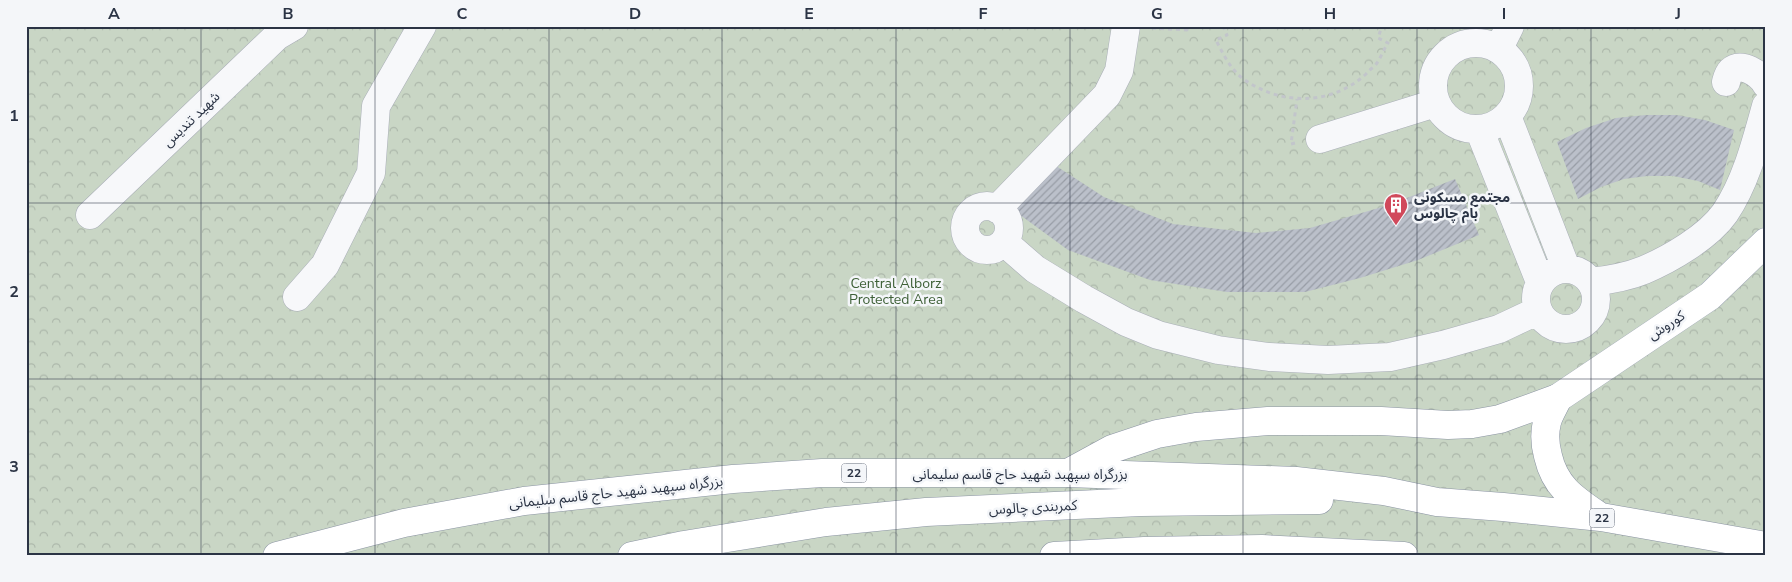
<svg xmlns="http://www.w3.org/2000/svg" width="1792" height="582" font-family="'Nunito Sans','Noto Sans Arabic',sans-serif">
<style>
.park{fill:url(#park-crowns)}
.building{fill:url(#building-hatch)}
.lines{fill:none;stroke-linecap:round;stroke-linejoin:round}
.minor-casing{stroke:#a9aeb7;stroke-width:29}
.major-casing{stroke:#a3abb8;stroke-width:29}
.highway-casing{stroke:#8b94a3;stroke-width:29}
.path{stroke:#c2c5cb;stroke-width:3;stroke-dasharray:4 4;stroke-linecap:butt}
.minor{stroke:#f7f8fa;stroke-width:28}
.major{stroke:#fff;stroke-width:28}
.highway{stroke:#fff;stroke-width:28}
.grid{fill:none;stroke:#2b3445;stroke-width:1;stroke-opacity:0.55}
.labels{text-anchor:middle;stroke-width:5;stroke-linejoin:round;paint-order:stroke}
.shield{fill:#f4f6f9;stroke:#676e7b;stroke-width:1}
.shield-label{font-size:12px;font-weight:bold;fill:#2b3445}
.street-label{font-size:14px;fill:#2b3445;stroke:#f4f6f9}
.poi-label{font-size:14px;font-weight:bold;fill:#2b3445;stroke:#f4f6f9;text-anchor:start}
.park-label{font-size:14px;fill:#3f6138;stroke:#f4f6f9}
.neatline{fill:none;stroke:#2b3445;stroke-width:2}
.grid-label{font-size:16px;text-anchor:middle;font-weight:bold;fill:#2b3445}
</style>
<defs>
<pattern id="park-crowns" width="20" height="18" patternUnits="userSpaceOnUse" patternTransform="scale(1.25)"><rect width="20" height="18" fill="#c9d6c5"/><path d="M2 6a3 3 0 1 1 6 0M12 15a3 3 0 1 1 6 0" fill="none" stroke="#adb8ab"/></pattern>
<pattern id="building-hatch" width="6" height="6" patternUnits="userSpaceOnUse" patternTransform="scale(1.25)"><rect width="6" height="6" fill="#bbc0ca"/><path d="M-1 1l2-2M0 6l6-6M5 7l2-2" fill="none" stroke="#989da6"/></pattern>
</defs>
<rect width="100%" height="100%" fill="#e4e7ec"/>
<!-- park -->
<path class="park" d="M26,26h1740v530h-1740z"/>
<!-- building -->
<path class="building" d="M1646,115h30l29,5 29,10 -14,60 -22,-9 -25,-5h-26l-23,3 -23,8 -23,12 -21,-57 29,-14 30,-10z
M1050,162l54,35 69,27 83,9 54,-5 79,-23 66,-26 24,56 -61,25 -58,18 -55,14h-78l-77,-12 -82,-30 -56,-41z"/>
<g class="lines">
<!-- minor casing -->
<g class="minor-casing">
<path id="minor" d="M1433 86a43 43 0 1 1 86 0a43 43 0 1 1-86 0Z
M1499,48l11,-22
M1726,82c1,-4 2,-8 5,-11 10,-10 29,3 35,13
M1507,116l59,152
M1479,129l61,153
M1320,139l116,-36
M965 228a22 22 0 1 1 44 0a22 22 0 1 1-44 0Z
M997,209l110,-114 12,-24 7,-45
M90,215l187,-179 17,-10
M1004,242l31,27 49,30 42,23 32,13 60,15 51,7 59,3 62,-3 53,-12 56,-16 38,-18
M1536 299a30 30 0 1 1 60 0a30 30 0 1 1-60 0Z
M1591,282c18,-2 36,-5 53,-12 26,-11 64,-33 81,-57 21,-31 31,-71 41,-107
M297,297l28,-32 46,-92 5,-67 46,-80"/>
</g>
<!-- major casing -->
<g class="major-casing">
<path id="major" d="M1558,398l152,-102 56,-54"/>
</g>
<!-- highway casing -->
<g class="highway-casing">
<path id="highway" d="M1558,398c-3,7 -9,16 -11,24 -3,12 -2,23 1,34 7,31 26,43 51,60
M1068,473l44,-24 45,-15 39,-7 72,-6h113l67,4 24,-1 28,-5 58,-21
M277,556l127,-33 120,-22 209,-22 89,-6h246l228,8 88,10 53,11 66,5 98,10 165,29
M632,556l52,-11 142,-23 100,-10 215,-10 178,-2
M1054,556l90,-5 118,-2 142,7"/>
</g>
<!-- path -->
<path class="path" d="M1223,26l4,9 -11,5c7,14 14,28 26,38 38,28 89,28 124,-4 3,-4 8,-7 11,-11 4,-6 7,-14 11,-20l-10,-5 4,-12
M1152,28l35,2v-4
M1295,143l-4,1 6,-45"/>
<!-- minor -->
<use href="#minor" class="minor"/>
<!-- major -->
<use href="#major" class="major"/>
<!-- highway -->
<use href="#highway" class="highway"/>
</g>
<!-- grid -->
<path class="grid" d="M201,26v530M375,26v530M549,26v530M722,26v530M896,26v530M1070,26v530M1243,26v530M1417,26v530M1591,26v530M26,203h1740M26,379h1740"/>
<!-- icons -->
<defs>
<g id="building-pin" transform="scale(1.25)"><path d="M0 17L-7.5 6A9.5 9.5 0 1 1 7.5 6Z" fill="#d1495b" stroke="#f4f6f9"/><path d="M-4-6H4V6H1V3H-1V6H-4ZM-2.5-4.3h1.7v1.8h-1.7ZM.8-4.3h1.7v1.8H.8ZM-2.5-1h1.7V.8h-1.7ZM.8-1h1.7V.8H.8Z" fill="#fff"/></g>
</defs>
<g fill-rule="evenodd">
<use href="#building-pin" x="1396" y="205"/>
</g>
<g class="labels">
<!-- shield labels -->
<g class="shield">
<rect x="841.5" y="463.5" width="25" height="19" rx="4"/>
<rect x="1589.5" y="508.5" width="25" height="19" rx="4"/>
</g>
<g class="shield-label">
<text x="854" y="477">22</text>
<text x="1602" y="522">22</text>
</g>
<!-- street labels -->
<g class="street-label">
<text transform="translate(191 119) rotate(-44)" y="5">شهید تندیس</text>
<text transform="translate(1666 325) rotate(-33)" y="5">کوروش</text>
<text x="1020" y="479">بزرگراه سپهبد شهید حاج قاسم سلیمانی</text>
<text transform="translate(616 492) rotate(-6)" y="5">بزرگراه سپهبد شهید حاج قاسم سلیمانی</text>
<text transform="translate(1033 507) rotate(-3)" y="5">کمربندی چالوس</text>
</g>
<!-- poi labels -->
<g class="poi-label">
<text x="1414" y="202">مجتمع مسکونی<tspan x="1414" dy="16">بام چالوس</tspan></text>
</g>
<!-- park labels -->
<g class="park-label">
<text x="896" y="288">Central Alborz<tspan x="896" dy="16">Protected Area</tspan></text>
</g>
</g>
<!-- border -->
<rect width="1792" height="582" fill="none" stroke="#f4f6f9" stroke-width="55"/>
<rect x="28" y="28" width="1736" height="526" class="neatline"/>
<g class="grid-label">
<text x="114" y="19">A</text>
<text x="288" y="19">B</text>
<text x="462" y="19">C</text>
<text x="635" y="19">D</text>
<text x="809" y="19">E</text>
<text x="983" y="19">F</text>
<text x="1157" y="19">G</text>
<text x="1330" y="19">H</text>
<text x="1504" y="19">I</text>
<text x="1678" y="19">J</text>
<text x="14" y="121">1</text>
<text x="14" y="297">2</text>
<text x="14" y="472">3</text>
</g>
</svg>
